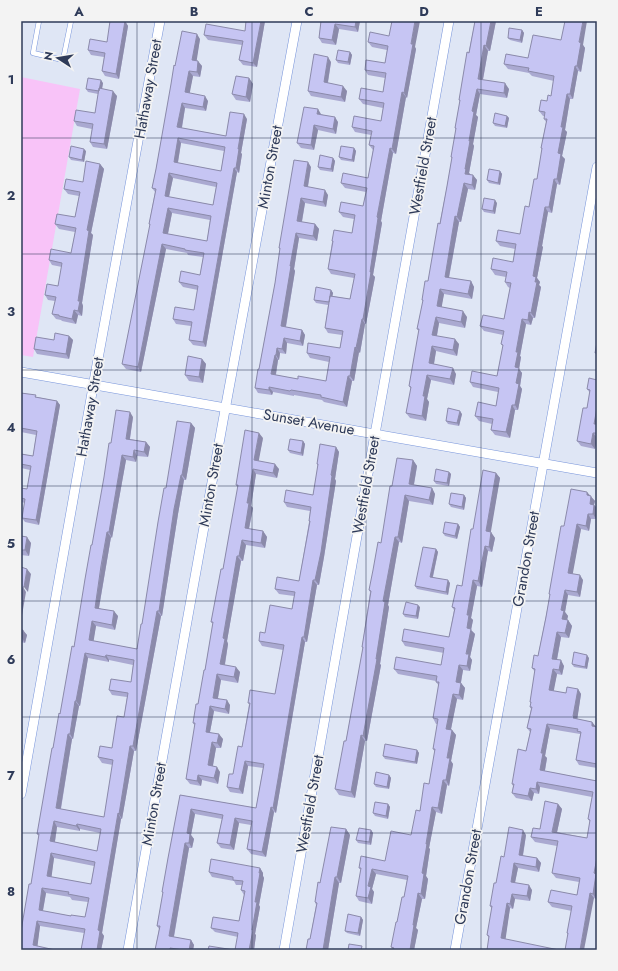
<svg xmlns="http://www.w3.org/2000/svg" width="618" height="971" font-family="Jost,sans-serif">
<style>
.green{fill:#f8c3f8}
.lines{fill:none;stroke-linecap:round;stroke-linejoin:round}
.lane-casing{stroke:#7895db;stroke-width:5.5}
.street-casing{stroke:#7895db;stroke-width:10}
.lane{stroke:#fff;stroke-width:4.5}
.street{stroke:#fff;stroke-width:9}
.wall{fill:#aaa9d1;fill-rule:evenodd}
.shaded-wall{fill:#8b8aaa}
.building{fill:#c6c5f3;stroke:#8b8aaa;fill-rule:evenodd}
.grid{fill:none;stroke:#2f3b59;stroke-width:1;stroke-opacity:0.55}
.labels{text-anchor:middle;stroke-width:3.5;stroke-linejoin:round;paint-order:stroke}
.street-label{font-size:15px;fill:#2f3b59;stroke:#f3f3f3}
.neatline{fill:none;stroke:#2f3b59;stroke-width:1.5}
.grid-label{font-size:13px;text-anchor:middle;font-weight:bold;fill:#2f3b59}
</style>
<rect width="100%" height="100%" fill="#dfe6f5"/>
<!-- green -->
<path class="green" d="M21,77l59,12 -47,268 -12,-2z"/>
<g class="lines">
<!-- lane casing -->
<g class="lane-casing">
<path id="lane" d="M39,21l-6,32 30,7 8,-39"/>
</g>
<!-- street casing -->
<g class="street-casing">
<path id="street" d="M21,372l576,101
M21,794l75,-424 64,-349
M128,950l95,-529 74,-400
M284,950l91,-516 74,-413
M455,950l142,-783"/>
</g>
<!-- lane -->
<use href="#lane" class="lane"/>
<!-- street -->
<use href="#street" class="street"/>
</g>
<!-- wall -->
<path class="wall" d="M125,21l3,5 -9,53 -14,-3 -3,-5 2,-14 -13,-2 -3,-5 19,-8z
M246,21h19l-8,46 -14,-2 -4,-5 3,-15 -34,-5 -4,-5 41,-4z
M321,21h39l-2,11 -19,-3 -3,16 -14,-2 -3,-5z
M475,21h21l-6,30h-2l-5,29 26,9 -2,9 -27,-4 -4,21 2,2 -5,27 1,2 -5,27 8,7 -2,10 -7,-1 -7,33h-2l-10,56 22,3 3,6 -2,12 -28,-5 -3,13 26,10 -2,11 -26,-5 -2,13 22,8 -2,12 -21,-5 -2,13 22,10 -2,11 -23,-5 -4,19 2,3 -3,19 -16,-3 -4,-5 5,-24 -2,-3 10,-55 -2,-2 6,-28 -1,-1 6,-19 19,-95 5,-28 -1,-1 5,-27 -1,-2 5,-27 -1,-1z
M522,30l2,3 -2,10 -12,-3 -2,-2z
M200,39l-4,22 6,5 -2,11 -7,-1 -4,17 19,8 -2,10 -21,-3 -3,20 44,8 21,-17 -6,34 1,1 -3,19 -2,-1 -31,175 -13,-2 -4,-5 2,-14 -15,-2 -3,-5 21,-9 4,-20 -15,-3 -4,-5 21,-7 3,-18 -15,-2 -1,-2 -21,-4 -25,123 -15,-3 -4,-5 28,-139 -1,-1 6,-32 -3,-4 4,-19 19,-103zM181,143l43,8 -3,20 -43,-8zM173,178l43,9 -3,18 -44,-8zM172,213l38,7 -3,21 -39,-7z
M561,40l22,5 2,3 -4,24 -3,-1 -5,28h-3l-5,31 2,2 -5,24 3,3 -5,26 -3,-1 -5,29 -4,-1 -6,34 1,1 -6,31 3,4 -1,3 2,2 -6,31h-2l-2,7 -5,-1 -6,32 1,1 -2,12 3,4 -2,13 2,3 -4,21h-3l-5,28 -15,-3 -4,-5 1,-6 -13,-3 -4,-5 21,-10 2,-14 -25,-5 -3,-5 27,-6 6,-30 -2,-2 2,-9 -19,-4 -4,-5 24,-7 6,-31 -2,-1 -3,-5 1,-5 -11,-2 -4,-6 22,-7 2,-13 -15,-3 -4,-5 24,-7 9,-27 8,-28 5,-30 -1,-1 5,-26 -2,-3 1,-3h-2l-4,-5 12,-15 3,-15 -22,-5 -3,-3 -21,-4 -4,-5 24,-6z
M368,42l47,5 1,2 -9,49 -1,-1 -10,57 -3,-1 -12,68 1,2 -9,52 2,2 -9,47h-1l-5,29 -1,-1 -5,29h-2l-5,26 -23,-5 -2,-2 -28,-5v1l-21,-4 -1,3 -14,-2 -3,-5 4,-19 16,-86 5,-33 -1,-2 32,-81 -3,20 20,8 -2,12 -21,-4 -3,19 13,2 4,5 -2,12 -18,-3 -5,31 1,2 -9,56 16,3 3,5 -2,11 -16,-3 -1,11 -6,-1 -1,7h-1l-2,15 22,4 28,2 3,-19 -19,-4 -3,-5 33,-5 2,-13 -14,-2 -3,-5 3,-23 -12,-2 -2,-3 17,-10 2,3 -1,3 18,3 4,-21 -23,-4 -3,-5 4,-27v-1l20,-8 2,-14 -11,-2 -4,-5 24,-6 3,-14 -21,-4 -4,-5 27,-5 5,-28 -4,-5 2,-10 -16,-3 -3,-5 29,-6 2,-13 -20,-4 -4,-5 24,-7 2,-14 -17,-3 -3,-5 20,-7 2,-13 -15,-3z
M350,52l2,3 -2,10 -12,-2 -2,-3z
M331,62l-3,21 19,8 -2,11 -34,-6 -3,-5z
M249,78l4,6 -3,18 -14,-2 -4,-6z
M103,83l-1,6 15,7 -10,53 -14,-2 -3,-5 2,-13 -15,-3 -3,-5 21,-8 3,-19 -10,-2 -2,-3z
M321,114l17,8 -2,12 -18,-4 -4,20 -13,-2 -4,-5z
M507,116l2,2 -2,10 -12,-2 -2,-3z
M354,148l2,3 -2,11 -13,-2 -2,-3z
M86,151l-2,11 -13,-2 -2,-3z
M333,158l2,3 -2,11 -13,-2 -2,-3z
M100,164l4,5 -13,64 2,2 -11,68 1,3 -1,10 -4,-1 -2,9 -14,-3 -1,-1 -5,-1 -4,-5 3,-13 -7,-1 -3,-5 13,-9 4,-19 -10,-2 -3,-5 22,-7 4,-21 -16,-3 -4,-5 20,-7 4,-21 -11,-2 -4,-5 19,-7z
M500,171l2,3 -2,11 -11,-2 -2,-3z
M497,203l-2,11 -11,-2 -2,-3z
M69,336l4,4 -4,19 -32,-5 -3,-5 20,-9z
M202,359l4,5 -3,19 -14,-2 -4,-6z
M597,380v59l-2,10 -14,-3 -4,-5 10,-33 3,-15 -3,-4z
M21,393l16,4 20,4 3,4 -21,120 -14,-3 -3,-4 3,-15 -4,-1v-14l6,1 3,-19 -9,-2v-14l12,2 3,-21 -15,-3z
M462,414l-3,12 -11,-2 -2,-3z
M133,417l-3,22 16,3 4,5 -2,10 -11,-1 -1,6 -10,-2 -14,78 -1,-1 -12,71 19,8 -3,14 -19,-4 -3,15 44,8 5,-25 24,-136 25,-65 4,5 -9,52h-2l-6,34 -16,102h-1l-25,135h-2l-12,68h-1l-19,114 2,3 -3,14h-20l3,-17 -44,-7 -3,20 -16,4 18,-114 -2,-2 16,-86 21,-101 37,-204zM88,658l21,4v-2l24,5 -2,17 -22,8 3,5 15,2 -3,20 -12,31 -14,9 4,6 11,2 -9,52 -43,-8 11,-70h1l6,-33h1zM57,827l23,4v-2l20,4 -3,18 -42,-9zM54,858l40,8 -3,18 -40,-7zM46,893l24,4 2,3 16,2 -3,15 -14,-1 -28,-5z
M263,438l-5,23 21,8 -2,9 -21,-4 -5,32 2,2 -4,21 14,2 4,6 -2,11 -19,-3 -3,16h-2l-14,80 1,3 -3,21 15,7 -2,11 -17,-3 -3,18 12,7 -1,9 -15,-3 -4,21 13,7 -2,9h-5l-3,18 7,6 -2,12 -16,-4 -1,6 -11,-2 -4,-5 9,-53 -2,-3 5,-19 7,-34 8,-46 -2,-2 12,-53 15,-81 -2,-3z
M303,441l2,3 -2,12 -13,-3 -2,-3z
M336,447l3,5 -4,27 1,2 -12,76 -5,28h-2l-10,57h-2l-24,142 -5,29 -2,-1 -8,45 -15,-3 -4,-5 4,-24 -12,-2 -5,27 -13,-2 -4,-5 5,-24 -27,-5 -4,21 3,4 -2,9h-3l-15,89 17,3 3,5 -1,5h-38l4,-21 -2,-3 6,-33 -1,-1 18,-97 76,13 7,-40 -15,-2 -5,28 -13,-2 -3,-5 6,-13 9,-27 7,-43 -1,-1 27,-9 8,-44 -21,-4 -3,-5 6,-8 27,-24 2,-13 -15,-2 -4,-5 24,-8 10,-59v-1l1,-10 -23,-4 -3,-5 29,-7 5,-29 -1,-2z
M413,460l4,6 -3,19 18,3 3,6 -2,11 -24,-4 -7,42 -3,-1 -11,63 1,2 -9,57 1,1 -14,76h-2l-10,57 -16,-3 -4,-6 11,-48 17,-93 -1,-1 8,-55 -1,-2 12,-47 11,-57z
M449,472l2,2 -2,12 -13,-2 -2,-3z
M496,473l4,5 -10,54 5,6 -3,14 -4,-1 -6,36 -5,-1 -6,32 2,2 -2,10 4,4 -5,23 2,3 -2,11 -7,-1 -2,13 4,5 -2,12 -6,-1 -6,30 5,6 -5,26 2,3 -4,22 -2,-1 -5,29 -6,-2 -7,36 1,1 -4,27 2,3 -3,20h-3l-6,29 2,2 -4,20h-21l-2,-3 13,-50 3,-17 -31,-6 -4,15 2,3 -2,12 -13,-3 -3,-5 5,-26 -2,-2 26,-7 26,-26 18,-51 6,-32 -2,-3 5,-25h-2l-3,-6 6,-32 -3,-4v-1l-38,-7 -4,-5 47,-4 3,-12 -39,-7 -3,-5 47,-4 5,-27 -2,-3 10,-21 11,-57z
M464,495l2,3 -2,12 -13,-3 -2,-3z
M590,496l5,5 -1,4 3,3v7l-1,4h-5l-2,12 -8,-2 -9,45 11,6 -3,17 -12,-2 -3,17 3,4 -1,4h1l4,6 -3,12 -8,-1 -4,23 7,6 -2,9 -5,-1 -4,17 13,2 12,-4 3,5 -4,25 15,3 4,5h1v41l-18,-3 -3,-5 4,-25v-1l-30,-5 -5,27 2,2 -2,13 52,10 -1,118 -2,-1 -26,37 -1,-2 5,-22 -20,-4 -4,-5 29,-7 2,-13 -23,-4 -4,-5 5,-27 -22,-4 -4,-5 9,-8 18,-25 4,5 -5,23 30,6 3,-16 -2,-3 4,-22 -52,-10 -1,7 -5,-1 -2,8 -16,-3 -4,-5 1,-7 -1,-2 14,-33 4,-19 -3,-4 4,-19 -1,-2 1,-4 -1,-1 5,-30 -3,-4 6,-12 12,-61 -1,-1 15,-68z
M458,524l2,3 -3,12 -12,-3 -2,-3z
M21,536l10,7 -2,13 -8,-1z
M436,549l2,3 -5,25 17,6 -2,12 -31,-6 -2,-3z
M420,607l-2,12 -13,-2 -2,-3z
M21,630l6,5 -2,8 -4,-1z
M589,658l-2,11 -13,-2 -2,-3z
M417,750l2,3 -2,11 -32,-5 -2,-3z
M389,775l2,3 -2,11 -13,-2 -2,-3z
M388,804l2,3 -2,12 -13,-3 -2,-3z
M346,829l4,6 -9,48h-2l-11,67h-22l4,-11 6,-34 -1,-3 5,-19z
M371,830l2,3 -2,12 -13,-2 -2,-3z
M526,835l-3,21 14,2 4,5 -2,9 -21,-4 -3,15 17,7 -2,11 -15,-2 -2,10 -3,-1 -5,31 -16,-1 -2,-3 5,-26 -2,-3 14,-49z
M260,868l3,5v3l1,2 -5,27 1,2 -5,27 1,1 -2,15h-19l3,-13 -23,-5 -4,-4 28,-7 5,-26 -3,-5 1,-5h-6l-2,-4 -22,-4 -3,-5z
M361,917l2,3 -3,16 -13,-3 -2,-2z"/>
<!-- shaded-wall -->
<path class="shaded-wall" d="M125,21l3,5 -9,53 -3,-5z
M261,21h4l-8,46 -4,-4z
M356,21h4l-2,11 -3,-5z
M415,21h5l-5,26 1,2 -9,49 -3,-5 7,-49z
M491,21h5l-6,30 -4,-5z
M583,21h4l-4,24 2,3 -4,24 -4,-6 2,-24z
M335,24l4,5 -3,16 -4,-5z
M522,30l2,3 -2,10 -2,-3z
M197,34l3,5 -4,26 -4,-5z
M484,45l4,6 -6,33 -4,-5z
M350,52l2,3 -2,10 -2,-3z
M328,57l3,5 -4,25 -3,-5z
M198,61l4,5 -2,11 -3,-5z
M575,66l3,5 -5,28 -3,-5z
M189,71l4,5 -4,21 -4,-5z
M249,78l4,6 -3,18 -4,-5z
M101,80l2,3 -2,11 -2,-3z
M505,83l4,6 -2,9 -3,-5z
M343,86l4,5 -2,11 -4,-5z
M477,89l3,5 -4,21 2,2 -5,27 1,2 -5,27 1,1h-5v-5l7,-58z
M113,91l4,5 -10,53 -3,-5z
M402,92l4,5 -10,57 -4,-5z
M567,94l3,5 -5,31 2,2 -5,24 3,3 -5,26 -3,-6 1,-26 3,-26z
M205,96l3,5 -2,10 -3,-4z
M182,103l3,5 -4,24 -4,-5z
M318,109l3,5h-4z
M244,114l3,5 -6,34 1,1 -3,19 -3,-5 2,-19z
M507,116l2,2 -2,10 -2,-2z
M335,117l3,5 -2,12 -3,-5z
M314,125l4,5 -4,20 -3,-5z
M178,138l3,5 -4,24 -3,-5z
M354,148l2,3 -2,11 -2,-2z
M390,148l3,5 -12,68 1,2 -9,52 2,2 -9,47 -3,-5 14,-102z
M84,149l2,2 -2,11 -2,-2z
M333,158l2,3 -2,11 -2,-3z
M308,162l3,5 -4,24 -3,-5z
M100,164l4,5 -13,64 2,2 -11,68 1,3 -1,10 -4,-5v-10l9,-71z
M234,168l3,4 -31,175 -3,-5z
M500,171l2,3 -2,11 -2,-2z
M169,173l4,5 -5,23 -3,-5z
M473,175l4,5 -2,10 -3,-5z
M554,179l3,5 -5,29 -3,-6z
M464,183l4,6 -7,33 -4,-5z
M325,190l3,5 -2,12 -3,-5z
M301,198l4,5 -4,23 -4,-5z
M495,200l2,3 -2,11 -2,-3z
M545,207l3,5 -6,34 1,1 -6,31 3,4 -1,3 2,2 -6,31 -4,-5 4,-31 -2,-6z
M168,208l4,5 -5,25 -4,-5z
M455,216l4,6 -11,60 -3,-5z
M315,224l4,5 -2,12 -4,-5z
M296,233l3,5 -5,31 1,2 -10,60 -4,-5 9,-60z
M162,244l4,5 -25,123 -3,-5z
M471,281l3,6 -2,12 -4,-5z
M440,289l4,5 -3,17 -4,-5z
M331,290l2,3 -2,12 -2,-3z
M74,310l4,5 -2,9 -4,-5z
M463,311l4,6 -2,11 -4,-6z
M529,312l4,6 -2,7 -3,-5z
M436,317l3,6 -3,17 -4,-5z
M362,319l3,5 -5,29 -4,-5z
M522,319l4,5 -6,32 1,1 -2,12 3,4 -2,13 2,3 -4,21 -3,-5 1,-22 -1,-16 1,-15z
M302,330l3,5 -2,11 -3,-5z
M69,336l4,4 -4,19 -3,-5z
M284,338l3,5 -1,11 -4,-5z
M455,339l4,5 -2,12 -4,-6z
M432,346l4,5 -3,18 -4,-6z
M355,347l4,5 -5,29 -4,-5z
M277,348l3,5 -1,7 -3,-5z
M275,355l3,5 -3,19 -4,-5z
M202,359l4,5 -3,19 -4,-6z
M453,368l3,6 -2,11 -4,-6z
M427,375l4,5 -4,19 2,3 -3,19 -4,-5 1,-20z
M348,376l4,5 -5,26 -4,-5z
M269,387l4,5 -1,3 -3,-5z
M57,401l3,4 -21,120 -3,-5z
M512,405l3,5 -5,28 -4,-6z
M597,408v20l-3,-4z
M460,411l2,3 -3,12 -2,-3z
M130,412l3,5 -4,27 -3,-5z
M191,423l4,5 -9,52 -4,-5z
M259,433l4,5 -5,27 -4,-5z
M593,433l4,5 -2,11 -4,-5z
M303,441l2,3 -2,12 -2,-3z
M146,442l4,5 -2,10 -4,-5z
M336,447l3,5 -4,27 1,2 -12,76 -5,28 -4,-5 16,-105z
M134,450l3,6 -1,6 -3,-5z
M122,455l4,5 -14,78 -3,-6z
M413,460l4,6 -4,23 -4,-5z
M275,464l4,5 -2,9 -4,-5z
M253,469l3,5 -5,32 2,2 -5,25 -3,-5 2,-25z
M449,472l2,2 -2,12 -2,-3z
M496,473l4,5 -10,59 -4,-6z
M181,475l3,5 -6,34 -16,102 -3,-5 15,-102z
M432,488l3,6 -2,11 -4,-5z
M587,492l8,9 -2,8 -3,-5 -3,-9z
M405,495l4,6 -7,42 -4,-6z
M464,495l2,3 -2,12 -2,-3z
M594,505l3,3v7l-1,4 -3,-5z
M588,514l3,5 -2,12 -3,-5z
M458,524l2,3 -3,12 -2,-3z
M577,524l4,5 -9,49 -4,-5z
M263,531l4,6 -2,11 -4,-5z
M107,532l4,5 -13,76 -3,-5z
M491,532l4,6 -3,14 -3,-5z
M27,537l4,6 -2,13 -4,-6z
M395,537l4,5 -11,63 1,2 -9,57 1,1 -14,76 -4,-5 13,-77 7,-58z
M242,540l4,5 -3,16 -4,-5z
M485,546l3,5 -6,36 -4,-6z
M436,549l2,3 -6,28 -2,-3z
M237,556l4,5 -14,80 1,3 -4,25 -4,-5 3,-26z
M27,569l4,5 -3,18 -4,-5z
M580,575l3,5 -3,17 -3,-5z
M313,580l4,5 -10,57 -3,-5z
M448,580l2,3 -2,12 -2,-3z
M473,580l4,6 -6,32 2,2 -2,10 4,4 -5,23 2,3 -2,11 -3,-5v-51z
M23,587l3,5 -5,29v-24z
M565,590l3,5 -3,17 3,4 -2,8 -4,-5 -1,-9z
M418,605l2,2 -2,12 -2,-3z
M114,611l4,5 -3,14 -3,-5z
M157,611l4,5 -25,135 -3,-5z
M568,620l4,6 -3,12 -4,-5z
M92,621l4,5 -3,19 -4,-5z
M23,630l4,5 -2,8 -3,-5z
M557,632l4,5 -5,27 -4,-5z
M302,637l3,5 -29,171 -3,-5z
M85,653l3,5 -8,48 -4,-5z
M106,655l3,5v2l-4,-5z
M587,655l2,3 -2,11 -2,-2z
M561,660l3,6 -2,9 -3,-5z
M459,665l4,5 -3,17 -4,-5z
M236,667l4,5 -2,11 -4,-6z
M553,669l4,5 -4,21 -4,-5z
M217,674l4,6 -4,23 -4,-5z
M461,683l4,5 -2,12 -4,-5z
M578,689l3,5 -4,27v2l-4,-7z
M453,694l4,5 -7,35 -4,-5z
M227,700l3,5 -1,9 -4,-5z
M75,701l4,5 -6,33 -3,-5z
M210,706l4,5 -5,26 -3,-5z
M592,722l4,5 -4,-1z
M547,724l3,5 -5,27 2,2 -3,17 -4,-5 1,-17z
M452,730l4,5 -5,26 2,3 -4,22 -3,-6 1,-22z
M68,734l4,5 -12,74 -4,-5z
M219,734l4,5 -2,9 -4,-5z
M361,735l4,6 -10,57 -4,-6z
M212,742l4,6 -4,22 -4,-5z
M130,746l4,5 -12,68 -3,-5z
M417,750l2,3 -2,11 -2,-2z
M245,761l3,5 -5,28 -4,-5z
M217,767l3,5 -2,12 -4,-6z
M198,775l4,5 -1,6 -4,-5z
M389,775l2,3 -2,11 -2,-2z
M443,780l4,5 -5,29 -4,-6z
M537,782l3,5 -1,7 -3,-5z
M530,788l4,5 -2,8 -4,-5z
M388,804l2,3 -2,12 -2,-3z
M558,804l4,5 -6,28 -4,-5z
M271,807l3,5 -8,45 -4,-5z
M432,807l4,5 -7,36 1,1 -4,27 2,3 -3,20 -4,-5 1,-21 4,-29z
M191,809l4,5 -4,21 3,4 -2,9 -3,-5 -2,-10z
M118,813l3,6 -19,114 2,3 -3,14h-4l1,-20z
M235,818l4,5 -5,27 -4,-5z
M54,821l3,6 -3,20 -4,-6z
M77,824l3,5v2l-4,-5z
M346,829l4,6 -9,48 -4,-6z
M371,830l2,3 -2,12 -2,-3z
M523,830l3,5 -4,25 -3,-5z
M185,843l4,5 -16,93 -4,-5z
M51,853l3,5 -3,23 -4,-5z
M537,858l4,5 -2,9 -3,-5z
M597,858v36l-1,5 -3,-5 1,-21z
M514,863l4,5 -4,19 -3,-5z
M260,868l3,5v3l1,2 -5,27 1,2 -5,27 1,1 -2,15h-5z
M372,869l4,5 -4,15 2,3 -2,12 -4,-6v-12z
M335,877l4,6 -11,67h-5z
M529,885l3,5 -2,11 -3,-5z
M42,888l4,5 -4,22 -3,-5z
M418,893l4,6 -6,29 2,2 -4,20h-4l3,-25z
M590,893l4,5 -10,52h-4z
M512,894l3,5 -2,10 -3,-5z
M507,903l3,5 -5,35 -4,-5z
M361,917l2,3 -3,16 -2,-3z
M37,921l3,5 -3,24 -4,-5z
M191,940l3,5 -1,5h-4z"/>
<!-- building -->
<path class="building" d="M110,21h15l-9,53 -14,-3 3,-18 -17,-3 2,-11 17,3z
M246,21h15l-8,42 -14,-3 4,-19 -39,-6 2,-11 39,7z
M321,21h35l-1,6 -20,-3 -3,16 -13,-2z
M392,21h23l-4,23h2l-9,49 -2,-1 -10,57 -2,-1 -13,69 1,1 -8,54h1l-8,47h-1l-6,29 -1,-1 -5,29h-2l-5,26 -22,-5v-2l-30,-5 -1,1 -21,-4v3l-14,-2 3,-19h1l16,-86 5,-35h-1l15,-88 14,2 -4,24 21,4 -2,12 -22,-4 -4,23 18,3 -2,12 -17,-3 -6,33h1l-10,60 21,4 -2,11 -16,-3 -2,11 -5,-1 -1,7h-1l-4,19 27,5v-3l28,5 4,-24 -23,-4 1,-10 32,5 3,-17 -18,-3 5,-32 20,3 5,-25 -27,-5 5,-28h-1l2,-11 18,3 3,-18 -16,-3 2,-10 22,4 4,-18 -26,-5 2,-10 25,5 6,-32 -5,-1 3,-14 -20,-4 2,-11 27,5 3,-18 -25,-4 2,-11 22,4 3,-19 -21,-3 1,-10 19,3 3,-17 -20,-4 2,-10 19,4z
M475,21h16l-5,25 -2,-1 -6,34 27,4 -1,10 -27,-4 -5,22 2,1 -5,29h1l-5,28h1l-1,5 8,1 -1,10 -8,-2 -7,34 -2,-1 -10,61 26,4 -3,13 -28,-5 -3,17 26,5 -2,11 -25,-5 -4,18 23,4 -2,11 -21,-4 -3,17 24,5 -3,11 -23,-4 -4,21h2l-3,20 -16,-3 5,-26 -2,-1 10,-57h-2l6,-29h-1l3,-19h3l10,-58 2,1 7,-38 5,-29h-1l5,-29h-1l5,-28h-1l8,-48 2,1z
M565,21h18l-4,21 2,1 -4,23h-2l-5,28h-3l-6,33h2l-5,26 3,1 -4,25h-3l-5,28h-4l-6,34 -6,35 3,1 -1,5h2l-6,31 -2,-1 -1,8 -6,-1 -6,33h2l-3,15 4,1 -3,15 3,1 -4,21h-3l-6,27 -15,-2 2,-11 -18,-3 3,-14 18,4 3,-18 -29,-6 2,-11 25,5 6,-31 -2,-1 3,-13 -24,-5 3,-11 21,4 7,-36 -6,-1 2,-10 -16,-3 2,-11 20,4 3,-18 -20,-3 2,-11 22,4 5,-28 4,1 5,-28h3l5,-31h-1l6,-29h-3l1,-7 -6,-1 2,-11 6,1 1,-6 3,1 3,-20 -26,-5 1,-3 -25,-4 2,-10 22,4 5,-23 28,5z
M509,28l13,2 -2,10 -12,-2z
M182,31l15,3 -5,26 6,1 -1,11 -8,-1 -4,21 20,4 -2,11 -21,-4 -5,24 49,9 4,-24 14,2 -6,35h1l-3,19h-2l-31,174 -14,-2 3,-18 -19,-3 2,-12 19,3 4,-24 -19,-4 2,-11 19,4 4,-22 -19,-3v-1l-23,-5 -24,123 -16,-3 28,-140h-1l7,-35 -4,-1 4,-19 15,-85 3,-19 1,1zM178,138l47,9 -4,24 -47,-9zM169,173l48,10 -4,22 -48,-9zM168,208l43,8 -4,25 -44,-8z
M338,50l12,2 -2,10 -12,-2z
M314,54l14,3 -4,25 19,4 -2,11 -33,-6z
M236,76l13,2 -3,19 -14,-3z
M88,78l13,2 -2,11 -13,-2z
M99,88l14,3 -9,53 -14,-2 3,-18 -19,-3 2,-11 19,3z
M304,107l14,2 -1,5 18,3 -2,12 -19,-4 -3,20 -14,-2z
M495,113l12,3 -2,10 -12,-3z
M71,146l13,3 -2,11 -13,-3z
M341,146l13,2 -2,12 -13,-3z
M320,155l13,3 -2,11 -13,-2z
M86,161l14,3 -13,66 2,1 -11,70h2l-2,10 -4,-1 -2,9 -13,-3v-1l-7,-1 4,-17 -11,-2 2,-11 11,2 4,-23 -13,-3 2,-11 20,4 5,-25 -21,-4 2,-10 18,3 5,-25 -16,-3 2,-10 17,3z
M489,169l11,2 -2,12 -11,-3z
M484,198l11,2 -2,11 -11,-2z
M316,287l15,3 -2,12 -15,-2z
M55,333l14,3 -3,18 -32,-5 2,-12 18,3z
M597,342v11h-2z
M188,356l14,3 -3,18 -14,-2z
M589,378l8,2v28l-3,16h3v9h-4l-2,11 -14,-3 6,-33h4l3,-18 -3,-1z
M21,393l15,2 -1,2 22,4 -21,119 -14,-2 3,-19 -4,-1v-10l6,1 4,-23 -10,-2v-10l12,2 4,-25 -16,-3z
M448,408l12,3 -3,12 -11,-2z
M116,410l14,2 -4,27 20,3 -2,10 -10,-2 -1,7 -11,-2 -13,77h-2l-6,34 -6,42 19,3 -2,14 -20,-4 -3,19 48,9 4,-25h1l16,-102 6,-34h2l11,-67 14,2 -9,52h-1l-7,34 -15,102h-2l-24,135h-3l-11,68 -1,-1 -20,117 2,1 -3,19h-16l4,-21 -48,-8 -4,24 22,5h-34v-19l8,-47h2l8,-50h-2l15,-86h1l6,-35 1,1 12,-68 2,1 11,-68 6,-34h1l12,-68 5,-34h2zM85,653l20,4 1,-2 28,5 -3,22 -20,-3 -2,11 19,3 -4,24 -7,-1 -5,32 -12,-2 -2,11 15,3 -9,57 -48,-9 12,-74h2l5,-33h1zM54,821l22,5 1,-2 24,5 -4,22 -47,-10zM51,853l44,9 -4,22 -44,-8zM42,888l27,4 -1,2 21,4 -4,19 -14,-2v1l-32,-6z
M245,430l14,3 -5,27 21,4 -2,9 -20,-4 -6,34h2l-4,25 18,3 -2,12 -19,-3 -3,16h-2l-14,82 2,1 -5,25 16,3 -2,10 -17,-3 -4,24 14,2 -2,9 -15,-3 -4,26 13,2 -2,9 -5,-1 -4,23 9,2 -3,11 -16,-3 -1,6 -11,-2 9,-56h-2l3,-19h2l6,-34h1l8,-48h-2l10,-53h2l6,-34 9,-50h-2z
M290,439l13,2 -2,12 -13,-3z
M320,444l16,3 -5,28 1,1 -11,76 -6,28h-2l-9,57h-2l-24,142 -5,29 -2,-1 -9,45 -15,-3 5,-28 -17,-3 -5,27 -13,-2 6,-28 -32,-6 -4,24 3,1 -1,9h-4l-16,93 22,4 -2,10h-6l-13,-2v2h-15l5,-24h-3l6,-34h-1l6,-34 12,-63 76,13 8,-44 -19,-3 -6,28 -12,-2 2,-13h4l5,-28 4,1 8,-44h-2l2,-13 25,4 9,-49 -25,-4 1,-9 5,1 5,-28 22,4 3,-17 -20,-3 2,-12 22,4 11,-60h-1l2,-14 -27,-5 2,-12 27,5 5,-31h-1z
M397,458l16,2 -4,24 23,4 -3,12 -24,-5 -7,42h-3l-12,64 2,1 -9,57h1l-14,77 -2,-1 -10,57 -16,-3 9,-48h2l17,-94h-1l9,-56 -2,-1 4,-20 5,-28 3,1 9,-57h2z
M436,469l13,3 -2,11 -13,-2z
M483,470l13,3 -10,58 5,1 -2,15 -4,-1 -7,35 -5,-1 -6,35h2l-2,13 4,1 -5,25h3l-2,12 -8,-1 -3,17 5,1 -2,12 -6,-1 -7,35 6,1 -5,28h3l-4,22h-3l-5,28 -6,-1 -6,37h1l-5,29 2,1 -3,20 -3,-1 -5,32h1l-4,25h-17l1,-2 -3,-1 5,-25h1l5,-25h2l4,-21 -36,-7 -4,17 3,1 -3,11 -12,-2 5,-28h-2l2,-12 24,5 6,-30 20,4 5,-25 4,1 4,-28 5,1 6,-35h-2l5,-30 -5,-1 6,-36h-3l1,-6 -43,-7 2,-12 45,8 3,-17 -42,-7 2,-12 45,8 6,-29 -3,-1 5,-22 5,1 9,-57h2z
M571,489l16,3v3l4,1 -1,8 4,1 -1,9h-5l-2,12 -9,-2 -9,49 12,2 -3,17 -12,-2 -4,20 3,1 -2,8 6,1 -3,13 -8,-1 -5,27 9,1 -2,10 -6,-1 -4,21 17,3 1,-6 11,2 -5,27 1,1 -1,1 19,4v4l5,1v37l-21,-4 5,-28 -4,-1 1,-2 -31,-5 -6,29h2l-3,17 57,11v77l-3,15 2,1 -3,20 -3,-1 -10,57h-15l3,-17h-1l5,-27 -24,-4 3,-12 26,5 3,-17 -28,-5 6,-32 -27,-4 2,-9 7,1 5,-28 13,3 -6,28 35,6 3,-18 -2,-1 5,-27 -56,-10 -1,7 -6,-1 -2,8 -16,-3 2,-9h-2l6,-35 8,2 5,-22 -4,-1 5,-21h-2l1,-5h-1l5,-33 -3,-1 2,-13 4,1 8,-39 4,-23h-1l12,-68h3z
M451,493l13,2 -2,12 -13,-3z
M445,522l13,2 -3,12 -12,-3z
M21,536l6,1 -2,13h-4z
M423,547l13,2 -6,28 18,3 -2,12 -31,-6z
M21,567l6,2 -3,18h-1l-2,10z
M406,602l12,3 -2,11 -13,-2z
M21,630h2l-1,8h-1z
M574,652l13,3 -2,12 -13,-3z
M385,744l32,6 -2,12 -32,-6z
M376,772l13,3 -2,12 -13,-3z
M375,802l13,2 -2,12 -13,-3z
M331,827l15,2 -9,48h-2l-12,73h-17l2,-11h2l7,-36 -2,-1 3,-20 2,1z
M509,827l14,3 -4,25 18,3 -1,9 -22,-4 -3,19 18,3 -2,11 -15,-2 -2,10 -3,-1 -6,35 58,12h-72l2,-14 -2,-1 5,-29h-2l4,-23h2l5,-27 3,1z
M359,828l12,2 -2,12 -13,-2z
M211,859l49,9 -1,5h1l-5,29h2l-5,28h1l-4,20h-14l3,-17 -27,-5 2,-11 26,4 6,-30 -4,-1 2,-9 -10,-1v-3l-24,-5z
M348,914l13,3 -3,16 -13,-2z
M349,944l13,2 -1,4h-13z
M209,946l25,4h-26z"/>
<!-- grid -->
<path class="grid" d="M137,21v929M252,21v929M366,21v929M481,21v929M21,138h576M21,254h576M21,370h576M21,486h576M21,601h576M21,717h576M21,833h576"/>
<g class="labels">
<!-- street labels -->
<g class="street-label">
<text transform="translate(148 89) rotate(-80)" y="5">Hathaway Street</text>
<text transform="translate(423 166) rotate(-80)" y="5">Westfield Street</text>
<text transform="translate(270 167) rotate(-80)" y="5">Minton Street</text>
<text transform="translate(90 407) rotate(-80)" y="5">Hathaway Street</text>
<text transform="translate(309 422) rotate(10)" y="5">Sunset Avenue</text>
<text transform="translate(211 485) rotate(-80)" y="5">Minton Street</text>
<text transform="translate(366 485) rotate(-80)" y="5">Westfield Street</text>
<text transform="translate(526 559) rotate(-80)" y="5">Grandon Street</text>
<text transform="translate(154 804) rotate(-80)" y="5">Minton Street</text>
<text transform="translate(310 804) rotate(-80)" y="5">Westfield Street</text>
<text transform="translate(468 877) rotate(-80)" y="5">Grandon Street</text>
</g>
</g>
<!-- border -->
<rect width="618" height="971" fill="none" stroke="#f3f3f3" stroke-width="44"/>
<!-- north arrow -->
<g transform="translate(58 58) rotate(282)" stroke="#f3f3f3" stroke-width="3" paint-order="stroke">
<path d="M0-3L7 15L0 10L-7 15Z" fill="#2f3b59"/>
<text y="-6" font-size="11" font-weight="bold" text-anchor="middle" fill="#2f3b59">N</text>
</g>
<rect x="22" y="22" width="574" height="927" class="neatline"/>
<g class="grid-label">
<text x="79" y="16">A</text>
<text x="194" y="16">B</text>
<text x="309" y="16">C</text>
<text x="424" y="16">D</text>
<text x="539" y="16">E</text>
<text x="11" y="84">1</text>
<text x="11" y="200">2</text>
<text x="11" y="316">3</text>
<text x="11" y="432">4</text>
<text x="11" y="548">5</text>
<text x="11" y="664">6</text>
<text x="11" y="780">7</text>
<text x="11" y="896">8</text>
</g>
</svg>
